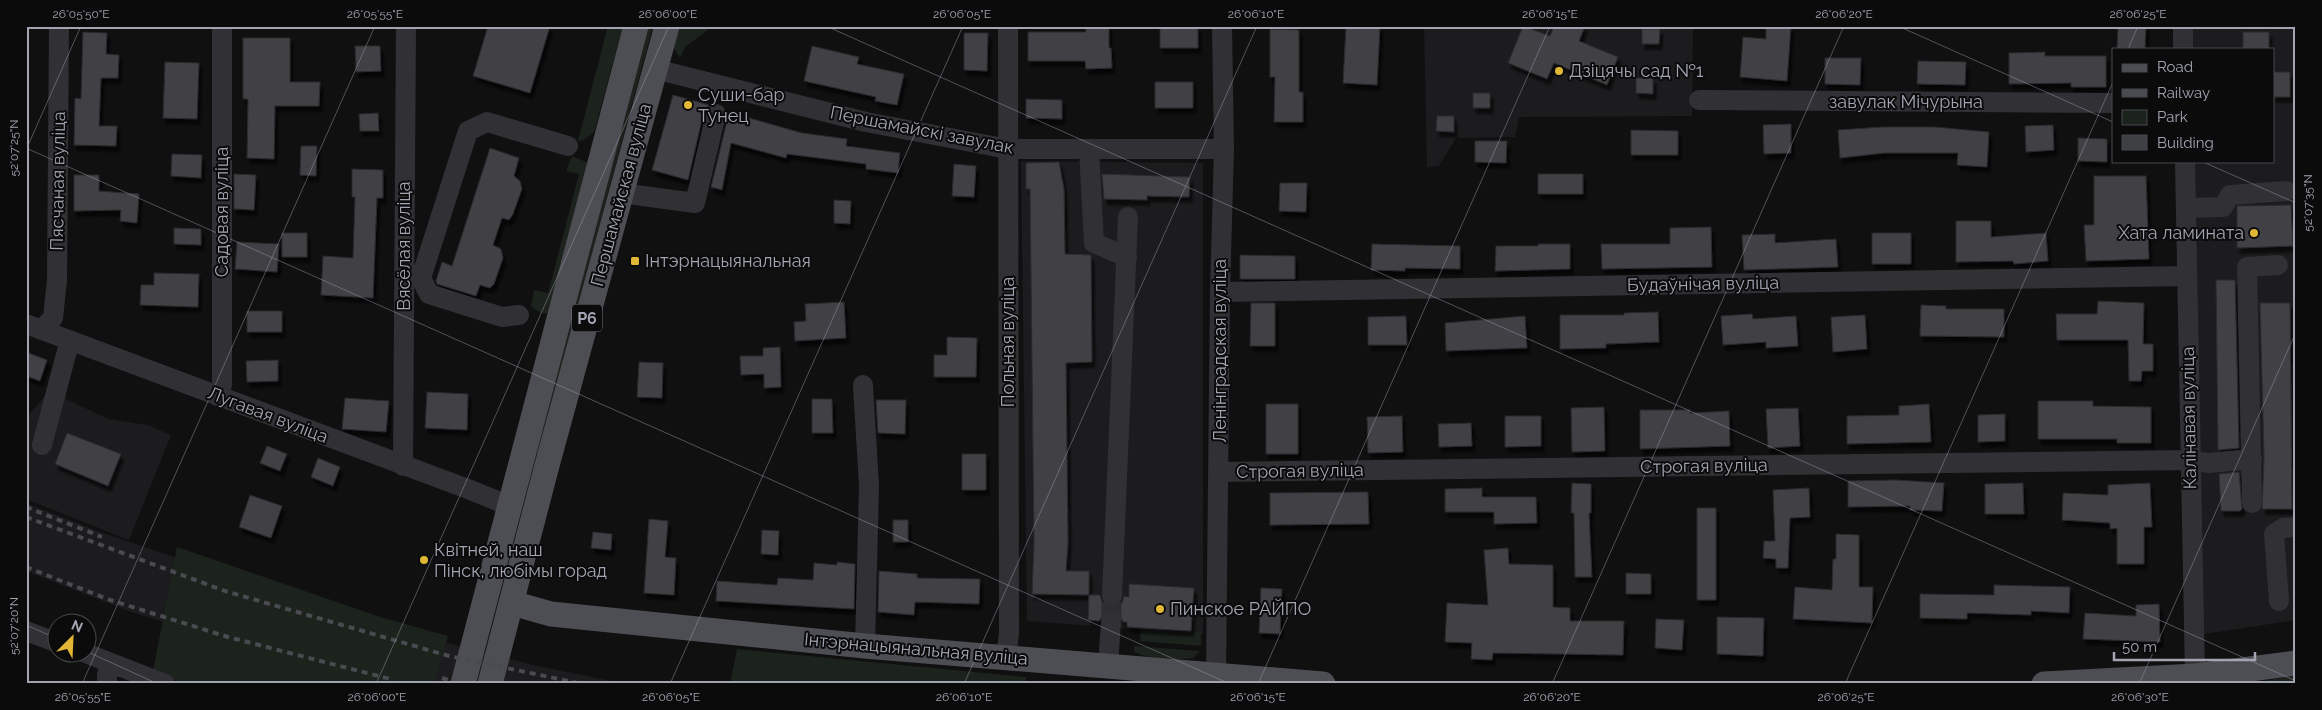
<svg xmlns="http://www.w3.org/2000/svg" width="2322" height="710" font-family="Raleway,sans-serif">
<style>
.built{fill:#1c1c1e}
.green{fill:#1c231d}
.building{fill:#3f4044;stroke:#2a2a2d;filter:url(#shadow)}
.lines{fill:none;stroke-linecap:round;stroke-linejoin:round}
.minor-tunnel{stroke:#2d2e31;stroke-width:20;stroke-dasharray:20 10;stroke-linecap:butt}
.minor{stroke:#313135;stroke-width:20}
.major{stroke:#4d4e54;stroke-width:25}
.rail{stroke:#4a4b50;stroke-width:4;stroke-dasharray:6 5;stroke-linecap:butt}
.ticks{fill:none;stroke:#a2a5b1;stroke-width:1;stroke-opacity:0.45}
.poi-dot{fill:#e2b736;stroke:#0b0b0c;stroke-width:2}
.labels{text-anchor:middle;stroke-width:4;stroke-linejoin:round;paint-order:stroke}
.shield{fill:#0b0b0c;stroke:#757780;stroke-width:1}
.shield-label{font-size:16px;font-weight:bold;fill:#a2a5b1}
.poi-label{font-size:18px;fill:#a2a5b1;stroke:#0b0b0c;text-anchor:start}
.street-label{font-size:18px;fill:#a2a5b1;stroke:#0b0b0c}
.neatline{fill:none;stroke:#a2a5b1;stroke-width:2}
.ticks-label{font-size:12px;text-anchor:middle;fill:#a2a5b1}
</style>
<defs>
<filter id="shadow"><feDropShadow dx="3" dy="5.5" stdDeviation="1" flood-color="#0009"/></filter>
</defs>
<rect width="100%" height="100%" fill="#101011"/>
<!-- built -->
<path class="built" d="M1424,26h269l-1,90 -173,1 -4,20 -59,1 -17,28 -12,1z
M2191,26h105v594l-98,15 -5,-474h80v-112h-82z
M1021,161l182,2v471l-176,-13z
M65,384l1,15 42,20 40,6 23,10 -42,105 -103,-41v-81l20,-23z
M26,503l77,30 260,88 170,44 93,19h-231l-164,-42 -100,-30 -105,-41z"/>
<!-- green -->
<path class="green" d="M608,26h15l-29,106 -10,8 -6,1z
M647,26h6l-115,427 -6,-2z
M677,26h36l-28,21 -5,11 -7,-11z
M572,156l14,6 3,6 -36,143c-10,4 -14,2 -22,-5l3,-16 14,3 31,-119 -13,-3z
M177,547l203,70 68,19 -14,48h-249l-32,-13z
M1141,628l60,4v14l-61,-5z
M1134,646l66,5 -7,7c-18,2 -43,2 -59,-6z
M737,649l289,28 -1,7h-295z
M2296,676v8h-53z"/>
<!-- building -->
<path class="building" d="M488,26h62l-20,67 -57,-17z
M1085,26h24v22h2l1,20 -26,1 -1,-8h-57v-29h58z
M1160,26h38v22h-38z
M1346,26h34l-3,59 -34,-2z
M1523,26l27,10 4,-10h31l-6,15 39,16 -11,28 -53,-22 -7,16 -39,-16z
M1766,26h25l-4,55 -47,-4 3,-40 23,2z
M2118,26h28l-1,23h-28z
M1270,29l29,1v62h4v30h-29l1,-45h-5z
M1642,29h18l-1,15h-17z
M83,32l24,1 -1,21 13,1 -1,23h-17l-2,48h18l-1,20 -42,-1 1,-47 6,1z
M2243,32h26v17h-26z
M964,33h24l-1,38 -23,-1z
M243,38h47v44h30l-1,24h-44l-1,53 -27,-1 1,-59h-5z
M355,46h25l1,25 -25,1z
M812,46l47,11 -2,7 47,10 -7,31 -22,-4 1,-4 -72,-16z
M2045,52v4h61v31h-35v-4l-62,1v-31z
M1825,58h36l-1,27 -35,-1z
M1918,61l48,1 -1,23 -48,-1z
M165,62l34,1 -2,56 -34,-1z
M2273,72h17v25h-17z
M1636,78h17v16l-17,-1z
M1155,82h38v26h-38z
M1473,93h17v15h-17z
M673,95l36,10 -5,6 -16,69 -36,-10z
M1026,99l36,1v19l-36,-1z
M378,113l1,18h-19l-1,-17z
M1437,116h17v16l-18,-1z
M728,117l20,4 1,-3 53,15 45,6 -1,7 54,7 -2,20 -32,-4v-5l-79,-10 -1,4 -55,-15 -9,47 -11,-3z
M1791,124v29l-27,1 -1,-29z
M2053,125l1,25 -28,2 -1,-26z
M1882,127h53l54,5 -2,35 -30,-2 1,-12h-74l-44,5 -2,-28z
M1631,130l47,1v24h-47z
M2078,138l29,1v23l-29,-1z
M1475,141h32l-1,22 -31,-1z
M301,146h16l-1,30 -16,-1z
M490,148l29,10 -5,18 6,5 2,8 -9,25 -4,6 -7,-2 -9,27 8,4 2,9 -9,26 -4,4 -10,-3 -4,11 -39,-12 -1,-3 6,-19 10,4z
M172,154l30,1 -1,23 -30,-2z
M1059,162l5,27 1,65 26,1 1,107 -26,1 2,180 -2,28h23v24l-57,-1 2,-51 -4,-354h-4v-26z
M954,164l22,2 -2,31 -22,-1z
M352,169l31,1v28h-6l-4,100 -52,-3 2,-39 30,2 2,-61h-3z
M234,174l22,1 -2,35 -20,-1z
M1102,174l88,3 -1,20 -42,-1v4l-43,-1z
M1538,174h45v20h-45z
M74,175h25v16l40,3 -2,29 -17,-2 1,-11 -47,1z
M2094,176h52l3,83 -63,2 -2,-36h10z
M1280,183h27l-1,29 -27,-1z
M834,200l17,1 -1,23 -16,-1z
M2291,205l2,41 -56,2v-42z
M1956,221h35v16l55,-4 2,28 -34,3 -1,-3 -57,1z
M1711,227l1,40 -110,2 -1,-25h69v-16z
M174,228l27,1v16l-27,-1z
M282,233h25v24h-25z
M1872,233h39v31h-39z
M1775,234v9l61,-4 2,28 -94,3 -2,-35z
M237,242l42,2 -2,28 -42,-3z
M1372,244l88,2v23l-55,-1v3l-34,-1z
M1538,244h32v25l-75,2 1,-25h42z
M1240,255l55,1v23h-55z
M154,273l45,1 -1,33 -58,-2 1,-20h13z
M2216,280h19l4,168 -21,2z
M2098,301l46,2 -1,41h10v27h-11l-1,10h-12l-1,-41h-71l-1,-26h41z
M844,302l2,36 -51,3 -1,-19 12,-1 -1,-17z
M1251,303h24v43h-25z
M2260,303h30l2,206h-30l2,-51z
M1921,305l25,1v3h58v28l-84,-1z
M247,311h35v21h-35z
M1658,312l1,30 -53,2v4l-46,1v-34h64v-2z
M1752,314l1,5 43,-3 2,30 -32,2v-6l-43,3 -2,-29z
M1865,315l2,34 -34,3 -2,-35z
M1406,316l1,29h-39v-28z
M1525,316l2,32 -81,3 -1,-28z
M947,337l30,1 -1,39h-42v-22h13z
M780,347l1,40 -17,1v-14l-23,1 -1,-19h23v-8z
M26,352l21,8 -7,21 -14,-5z
M278,360v21l-31,1 -1,-21z
M639,362l24,1 -1,35 -25,-1z
M427,392l41,2 -1,36 -42,-2z
M345,398l44,3 -3,31 -44,-3z
M812,399h20l1,34h-21z
M876,400h30l-1,34 -27,-1z
M2038,401h55v5l58,1v36h-34v-4h-79z
M1266,404h32v50h-32z
M1929,404l2,38 -84,2v-28l52,-1v-9z
M1604,407l1,44 -33,1 -1,-44z
M1798,408l2,38 -32,2 -2,-39z
M1640,410h50v3l39,-2 1,35 -90,3z
M2005,414v27l-27,1v-27z
M1402,416l1,36 -35,1 -1,-36z
M1505,416h36v30l-36,1z
M1471,423l1,23 -33,1 -1,-23z
M67,433l54,21 -13,32 -53,-22z
M267,446l20,8 -7,17 -20,-8z
M962,454h24v36h-24z
M318,458l22,9 -7,19 -22,-9z
M2239,472l3,37 -2,2h-19l-2,-37z
M1896,480l48,3 -2,28 -32,-1v-4l-62,1v-26z
M1572,483l19,1v29h-2l3,64h-17l-1,-64h-3z
M2023,483l1,31h-39v-30z
M2150,483l2,44h-8v37h-27v-36l-7,1v-6l-48,-3 1,-27 45,2v-10z
M1482,488v9h54l1,26 -43,1v-12h-49v-23z
M1809,488l1,29 -20,1 -2,50h-12v-9l-13,-1 1,-17h11l-2,-51z
M1368,492l1,32 -99,1v-32z
M250,495l32,11 -11,32 -32,-11z
M1697,508h19v92h-19z
M649,519l19,2 -3,36 11,1 -2,37 -30,-2z
M893,520h15v22h-15z
M762,530l17,1 -1,24 -17,-1z
M593,532l19,2 -1,16 -20,-2z
M1836,534l23,1v52h14l-1,36 -79,-4 2,-32 37,3 1,-31h3z
M1508,548l1,16 44,1v42l17,1v13h54l-1,34 -130,-2 -1,7 -21,-1 1,-16 -27,-1 2,-39 41,2 -4,-55z
M837,562l18,2 -1,45 -138,-8 1,-20 60,4 1,-7 35,2 1,-17 23,2z
M879,571l38,3v4l63,1 -1,25 -64,-2 -1,13 -36,-3z
M1626,573l25,1v20h-25z
M1129,584l65,4 -3,43 -64,-4v-5h-4l-5,-10 -6,-2 -7,2 -6,9 -11,-1 1,-25h11l2,7 4,4 11,1 5,-4 2,-7 5,1z
M1994,585l76,2 -1,26 -38,-2v4l-64,-2v6l-47,-1v-24l74,1z
M1261,588l21,1 -2,45 -21,-1z
M2159,604l1,38 -77,-3 2,-26 51,3v-11z
M1717,617l47,1 -1,38 -46,-2z
M1656,619l28,1 -2,30 -27,-2z"/>
<g class="lines">
<!-- minor-tunnel -->
<path class="minor-tunnel" d="M1111,622l1,-26"/>
<!-- minor -->
<path class="minor" d="M2183,26v23
M655,69l211,53 142,27h216
M1699,100l414,3
M1089,149l5,94 33,14
M2185,161l10,515
M621,193l74,10 21,-89
M2186,208l37,-1 7,-12 56,-4
M1220,292l967,-16
M519,315l-17,2 -73,-23 -8,-16 47,-147 19,-9 81,24
M26,324l442,165 42,17
M41,330l12,-12 4,-38 2,-254
M863,385l6,101 -4,160
M217,396l5,-11v-359
M42,445l25,-94 4,-10
M403,466l3,-440
M1219,472l971,-12 18,3 44,-4
M2252,503l-5,-236 31,-2
M1112,596l16,-379
M2279,601l-5,-67 9,-6 13,-1
M26,631l32,12
M83,652l82,32
M1006,657l3,-24 -1,-607
M1108,666l3,-44
M1216,676l4,-384 4,-143 -2,-123
M107,684v-9l5,-11"/>
<!-- major -->
<path class="major" d="M512,603l39,11 314,32 458,38
M463,684l173,-658
M490,684l56,-215 121,-443
M2044,684l151,-8 101,-13"/>
<!-- rail -->
<path class="rail" d="M26,507l76,30
M26,517l199,74 224,65 134,28
M26,567l84,33 118,37 162,42
M442,678l19,6"/>
</g>
<!-- ticks -->
<path class="ticks" d="M826,26l1470,655M1898,26l215,96M2128,49l10,-23M26,148l1204,536M26,150l55,-124M2201,161l95,42M26,625l32,14M88,652l70,32M82,684l293,-658M376,684l293,-658M670,684l293,-658M964,684l293,-658M1258,684l292,-658M1552,684l292,-658M1845,684l268,-602M2139,684l157,-352"/>
<!-- markers -->
<g class="poi-dot">
<circle cx="1559" cy="71" r="5"/>
<circle cx="688" cy="105" r="5"/>
<circle cx="2254" cy="233" r="5"/>
<rect x="630" y="256" width="10" height="10" rx="2.5"/>
<circle cx="424" cy="560" r="5"/>
<circle cx="1160" cy="609" r="5"/>
</g>
<g class="labels">
<!-- shield labels -->
<rect class="shield" x="572" y="304.5" width="30" height="27" rx="4"/>
<g class="shield-label">
<text x="587" y="324">Р6</text>
</g>
<!-- poi labels -->
<g class="poi-label">
<text x="1569" y="77">Дзіцячы сад №1</text>
<text x="698" y="101">Суши-бар<tspan x="698" dy="21">Тунец</tspan></text>
<text x="2244" y="239" text-anchor="end">Хата ламината</text>
<text x="645" y="267">Інтэрнацыянальная</text>
<text x="434" y="556">Квітней, наш<tspan x="434" dy="21">Пінск, любімы горад</tspan></text>
<text x="1170" y="615">Пинское РАЙПО</text>
</g>
<!-- street labels -->
<g class="street-label">
<text x="1906" y="108">завулак Мічурына</text>
<text transform="translate(922 130) rotate(11)" y="6">Першамайскі завулак</text>
<text transform="translate(58 181) rotate(-89)" y="6">Пясчаная вуліца</text>
<text transform="translate(621 195) rotate(-75)" y="6">Першамайская вуліца</text>
<text transform="translate(222 212) rotate(-90)" y="6">Садовая вуліца</text>
<text transform="translate(404 246) rotate(-90)" y="6">Вясёлая вуліца</text>
<text transform="translate(1703 284) rotate(-1)" y="6">Будаўнічая вуліца</text>
<text transform="translate(1008 342) rotate(-90)" y="6">Польная вуліца</text>
<text transform="translate(1220 351) rotate(-90)" y="6">Ленінградская вуліца</text>
<text transform="translate(268 415) rotate(21)" y="6">Лугавая вуліца</text>
<text transform="translate(2189 418) rotate(-91)" y="6">Калінавая вуліца</text>
<text transform="translate(1704 466) rotate(-1)" y="6">Строгая вуліца</text>
<text transform="translate(1300 471) rotate(-1)" y="6">Строгая вуліца</text>
<text transform="translate(916 649) rotate(5)" y="6">Інтэрнацыянальная вуліца</text>
</g>
</g>
<!-- border -->
<rect width="2322" height="710" fill="none" stroke="#0b0b0c" stroke-width="55"/>
<!-- legend -->
<rect x="2112" y="48" width="162" height="115" fill="#0b0b0c" stroke="#47494e"/>
<rect x="2122" y="64" width="25" height="8" fill="#4d4e54" stroke="#47494e"/>
<text x="2157" y="72" font-size="15" fill="#a2a5b1">Road</text>
<rect x="2122" y="89" width="25" height="8" fill="#4a4b50" stroke="#47494e"/>
<text x="2157" y="98" font-size="15" fill="#a2a5b1">Railway</text>
<rect x="2122" y="110" width="25" height="15" fill="#1c231d" stroke="#47494e"/>
<text x="2157" y="122" font-size="15" fill="#a2a5b1">Park</text>
<rect x="2122" y="135" width="25" height="15" fill="#3f4044" stroke="#47494e"/>
<text x="2157" y="148" font-size="15" fill="#a2a5b1">Building</text>
<!-- north arrow -->
<g transform="translate(72 638) rotate(24)"><circle r="24" fill="#0b0b0c" stroke="#47494e"/>
<path d="M0-4L9 19L0 12L-9 19Z" fill="#e2b736"/>
<text y="-8" font-size="14" font-weight="bold" text-anchor="middle" fill="#a2a5b1">N</text>
</g>
<!-- scale -->
<path d="M2114 652v8h141v-8" fill="none" stroke="#a2a5b1" stroke-width="2.5"/>
<text x="2122" y="652" font-size="15" fill="#a2a5b1" stroke="#0b0b0c" stroke-width="4" paint-order="stroke">50 m</text>
<rect x="28" y="28" width="2266" height="654" class="neatline"/>
<g class="ticks-label">
<text x="81" y="18">26°05'50"E</text>
<text x="375" y="18">26°05'55"E</text>
<text x="668" y="18">26°06'00"E</text>
<text x="962" y="18">26°06'05"E</text>
<text x="1256" y="18">26°06'10"E</text>
<text x="1550" y="18">26°06'15"E</text>
<text x="1844" y="18">26°06'20"E</text>
<text x="2138" y="18">26°06'25"E</text>
<text transform="translate(14 148) rotate(-90)" y="4">52°07'25"N</text>
<text transform="translate(2308 203) rotate(-90)" y="4">52°07'35"N</text>
<text transform="translate(14 626) rotate(-90)" y="4">52°07'20"N</text>
<text x="83" y="701">26°05'55"E</text>
<text x="377" y="701">26°06'00"E</text>
<text x="671" y="701">26°06'05"E</text>
<text x="964" y="701">26°06'10"E</text>
<text x="1258" y="701">26°06'15"E</text>
<text x="1552" y="701">26°06'20"E</text>
<text x="1846" y="701">26°06'25"E</text>
<text x="2140" y="701">26°06'30"E</text>
</g>
</svg>
